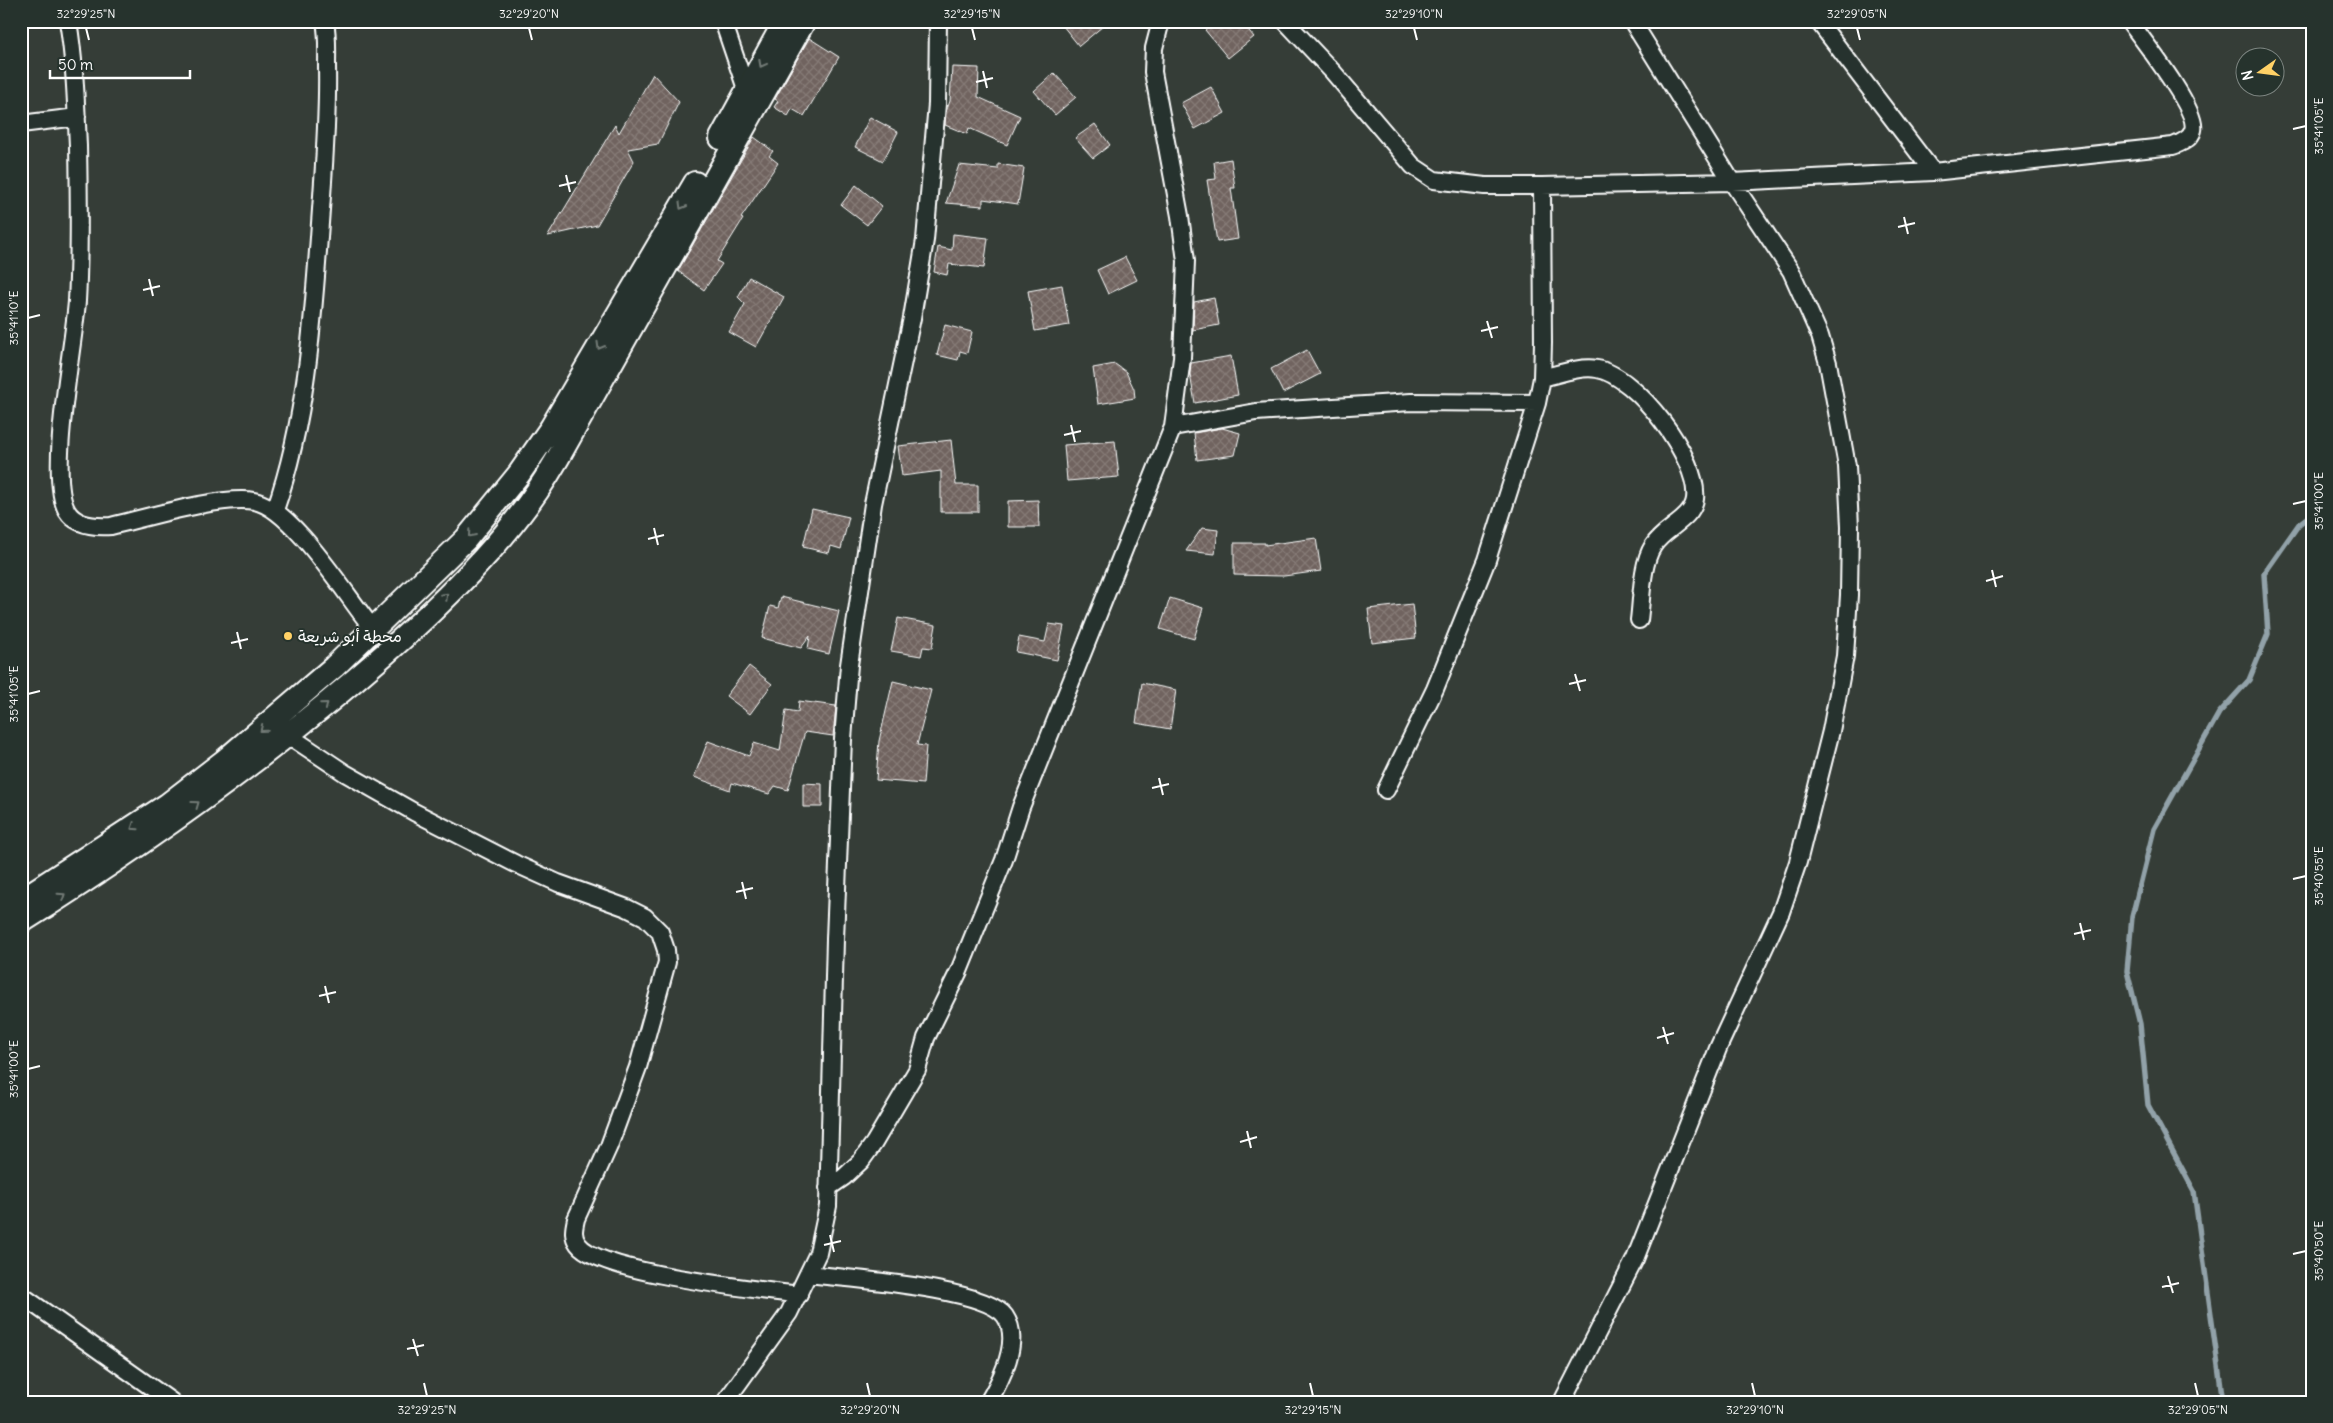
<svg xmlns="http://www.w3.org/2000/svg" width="2333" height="1423" font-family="Delius,'Playpen Sans Arabic',sans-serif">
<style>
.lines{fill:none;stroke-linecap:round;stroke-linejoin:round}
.stream{stroke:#92a2a9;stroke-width:5.5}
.building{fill:url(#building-cross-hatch);stroke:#fff}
.street-casing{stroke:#fff;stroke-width:20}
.secondary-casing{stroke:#fff;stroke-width:26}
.street{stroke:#26332d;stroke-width:16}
.secondary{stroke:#26332d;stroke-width:22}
.oneway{stroke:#727a76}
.ticks{fill:none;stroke:#fff;stroke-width:2}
.poi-dot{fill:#ffd166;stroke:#26332d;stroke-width:2}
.labels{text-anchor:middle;stroke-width:4;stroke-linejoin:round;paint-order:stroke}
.poi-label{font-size:16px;fill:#fff;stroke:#26332d;text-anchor:start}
.neatline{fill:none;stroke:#fff;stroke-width:2}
.ticks-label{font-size:12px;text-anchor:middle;fill:#fff}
</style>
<defs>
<pattern id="building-cross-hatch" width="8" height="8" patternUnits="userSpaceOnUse" patternTransform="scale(1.25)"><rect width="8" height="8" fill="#70635e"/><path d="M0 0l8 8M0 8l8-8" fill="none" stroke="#857a76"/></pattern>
</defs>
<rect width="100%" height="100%" fill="#353d37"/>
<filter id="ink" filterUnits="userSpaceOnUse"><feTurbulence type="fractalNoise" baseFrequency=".02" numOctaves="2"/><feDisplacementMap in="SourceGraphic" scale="10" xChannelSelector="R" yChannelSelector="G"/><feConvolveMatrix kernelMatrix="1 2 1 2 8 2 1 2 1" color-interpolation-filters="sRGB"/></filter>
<g filter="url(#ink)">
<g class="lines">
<!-- stream -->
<path class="stream" d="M2223,1402l-29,-211 -46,-86 -8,-81 -13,-53 5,-54 22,-88 65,-116 30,-33 19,-46 -4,-60 35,-50 13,-10"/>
</g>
<!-- building -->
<path class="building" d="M1059,21h50l-30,25z
M1216,21h25l13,16 -26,21 -23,-28z
M809,38l30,19 -35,59 -12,-7 -4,7 -14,-9 4,-6 -3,-2z
M952,67l27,1 -1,29 42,19 -13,29 -38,-17 -2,6 -22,-9 1,-13 4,-11z
M1054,73l22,24 -21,18 -21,-24z
M653,74l26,28 -21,42 -30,5 6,12 -37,64 -49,11 67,-111 4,8z
M1211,87l14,26 -30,16 -14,-26z
M870,117l28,15 -15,29 -28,-14z
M1095,124l15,21 -17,13 -18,-20z
M754,137l19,14 -4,5 9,7 -37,55 2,1 -26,42 5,3 -18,26 -26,-19z
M1231,159l4,29h-4l7,51 -21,3 -10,-62 9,-1 -2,-17z
M998,164l26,4 -6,36 -35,-5v7l-37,-3 13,-38 39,4z
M856,185l26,21 -15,19 -26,-20z
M953,234l35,4 -4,30 -35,-4 -2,11 -13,-3 4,-25 14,3z
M1125,257l12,23 -29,14 -11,-24z
M749,277l35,20 -28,50 -27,-15 16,-28 -7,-7z
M1062,285l7,40 -34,6 -7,-40z
M1214,298l5,27 -26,5 1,-28z
M945,325l27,7 -5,21 -7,-2 -2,9 -21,-5z
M1307,350l13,24 -37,19 -12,-24z
M1231,356l7,39 -43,8 -5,-29 1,-11z
M1115,364l11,8 8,17 1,9 -37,6 -5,-36z
M1222,428l18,5 -5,22 -38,5 -3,-27z
M951,440l5,45h22v27h-37v-41l-39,5 -4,-30z
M1115,441l4,36 -52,4 -3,-36z
M1038,500l1,27h-31v-26z
M812,509l37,8 -8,32 -10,-3 -2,7 -26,-6z
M1202,528l16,2 -3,24 -29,-3z
M1316,538l5,33 -37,5 -50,-1v-32h31v2z
M781,597l58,14 -10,43 -21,-5 2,-13 -9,12 -39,-10 8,-32 8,2z
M1170,598l33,10 -9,31 -34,-10z
M1412,604l4,34 -44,5 -4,-34z
M898,618l38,7 -4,23 -9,-1 -2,9 -30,-5z
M1049,624l15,2 -7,34 -41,-8 3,-15 26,5z
M749,666l23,18 -22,30 -24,-18z
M893,681l38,9 -14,55 9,1 -3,38 -47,-4 3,-39z
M1142,683l34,7 -6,39 -34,-6z
M799,701l37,5 -3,30 -28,-4 -17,58 -13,-4 -6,8 -37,-11 -2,7 -36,-13 14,-36 41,15 5,-13 26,8 6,-41 12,2z
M803,783l19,1v23h-19z"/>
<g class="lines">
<!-- street casing -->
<g class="street-casing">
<path id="street" d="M68,21c7,42 8,83 10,125 1,51 2,103 -1,155 -3,45 -30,175 -10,210 9,15 29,16 44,15 34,-8 111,-31 143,-25 39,7 94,98 120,129
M723,21l24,71
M1285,21l48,51 80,94 21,14 51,6h57l190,-4 201,-10 -115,-151
M21,124l56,-7
M1933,172l240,-26c8,-3 18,-7 20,-16 6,-19 -51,-91 -64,-109
M1542,378c17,-4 38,-12 55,-9 39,6 103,91 98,130 -3,21 -31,29 -42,47 -12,19 -11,52 -14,74
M1173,427l83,-15 155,-10 126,1
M275,510c35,-100 39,-209 47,-314 3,-43 6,-86 5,-129 0,-15 1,-31 -2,-46
M288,735l57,38 69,39 102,52 42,19 69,25 18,9 15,15 6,18 1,12 -29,105 -29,79 -33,73c-2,9 -4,17 2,25 22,30 180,45 221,51
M1386,790l49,-101 52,-129 50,-157 5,-25 1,-35 -1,-157
M828,1188l16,-11 17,-16 13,-18 43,-73 9,-32 33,-67 45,-111 17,-53 152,-380 9,-69 4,-97 -6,-45 -27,-144 1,-24 7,-27
M809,1274c38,5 175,13 196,42 17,25 -4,64 -17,86
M21,1295l151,107
M725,1402l64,-89 29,-60 10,-47 7,-267 8,-200 6,-74 24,-161 39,-186 13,-78 12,-136 1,-83
M1562,1402l73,-143 84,-213 62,-134 17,-50 33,-131 14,-75 4,-61 1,-68 -3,-61 -19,-103 -8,-27 -29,-65 -59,-89 -100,-161"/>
</g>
<!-- secondary casing -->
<g class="secondary-casing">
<path id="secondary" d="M721,138l64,-117
M21,900l146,-95 57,-44 110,-94 132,-128 53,-65 32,-46 144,-245
M21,922c105,-66 208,-138 304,-217 71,-59 148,-126 203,-201 15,-20 28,-42 40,-64l236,-419"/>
</g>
<!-- street -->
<use href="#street" class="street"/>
<!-- secondary -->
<use href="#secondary" class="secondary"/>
</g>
<!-- one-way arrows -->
<defs><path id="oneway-chevron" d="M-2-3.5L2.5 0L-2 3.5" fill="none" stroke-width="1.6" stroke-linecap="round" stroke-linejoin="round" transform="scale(1.25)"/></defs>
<g class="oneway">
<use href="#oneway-chevron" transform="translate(762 64) rotate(118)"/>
<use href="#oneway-chevron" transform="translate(682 206) rotate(120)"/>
<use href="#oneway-chevron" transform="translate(600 346) rotate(120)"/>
<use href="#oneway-chevron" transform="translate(471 534) rotate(131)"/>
<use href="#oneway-chevron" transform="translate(445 596) rotate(-45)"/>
<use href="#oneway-chevron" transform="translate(325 705) rotate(-40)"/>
<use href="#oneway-chevron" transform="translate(263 729) rotate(141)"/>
<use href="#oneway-chevron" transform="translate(196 804) rotate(-36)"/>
<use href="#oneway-chevron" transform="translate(134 827) rotate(146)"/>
<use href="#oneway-chevron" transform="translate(62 896) rotate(-33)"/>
</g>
</g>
<!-- ticks -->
<path class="ticks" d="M86,28l3,12M529,28l3,12M972,28l3,12M1414,28l3,12M1857,28l3,12M983,71l4,17M976,82l17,-4M2293,129l13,-3M566,175l4,17M559,186l17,-4M1904,217l4,17M1898,227l17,-4M149,279l4,17M143,290l17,-4M28,318l12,-3M1487,321l5,17M1481,331l17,-4M1071,425l4,17M1064,435l17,-4M2293,504l13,-3M654,528l4,17M648,539l16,-4M1992,570l4,17M1986,581l17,-5M237,632l4,17M231,643l17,-4M1575,674l5,17M1569,684l17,-4M28,694l12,-3M1159,778l4,17M1152,788l17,-4M2293,879l13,-3M742,882l4,17M736,892l17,-4M2080,923l4,17M2074,934l17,-4M325,986l4,17M319,996l17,-4M1663,1027l5,17M1657,1038l17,-5M28,1069l12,-3M1247,1131l4,17M1240,1142l17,-5M830,1235l4,17M824,1245l17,-4M2293,1254l13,-3M2168,1276l5,17M2162,1287l17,-4M413,1339l5,17M407,1349l17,-4M424,1383l3,13M867,1383l3,13M1310,1383l3,13M1752,1383l3,13M2195,1383l3,13"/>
<!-- markers -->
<circle class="poi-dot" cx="288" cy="636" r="5"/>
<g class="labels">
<!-- poi labels -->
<g class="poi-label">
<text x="298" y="642">محطة أبو شريعة</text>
</g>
</g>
<!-- margin -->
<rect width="2333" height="1423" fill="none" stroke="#26332d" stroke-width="55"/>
<!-- north arrow -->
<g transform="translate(2260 72) rotate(256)"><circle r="24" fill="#26332d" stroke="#7d8581"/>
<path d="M0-4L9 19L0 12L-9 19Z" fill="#ffd166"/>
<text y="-8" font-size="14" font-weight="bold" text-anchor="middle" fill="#ffffff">N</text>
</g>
<!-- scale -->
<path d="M50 70v8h140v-8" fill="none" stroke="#ffffff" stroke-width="2.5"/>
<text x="58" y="70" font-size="15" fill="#ffffff" stroke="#26332d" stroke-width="4" paint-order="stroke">50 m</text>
<rect x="28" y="28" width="2278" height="1368" class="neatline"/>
<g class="ticks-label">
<text x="86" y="18">32°29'25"N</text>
<text x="529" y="18">32°29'20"N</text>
<text x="972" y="18">32°29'15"N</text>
<text x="1414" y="18">32°29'10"N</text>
<text x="1857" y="18">32°29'05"N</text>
<text transform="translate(2319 126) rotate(-90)" y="4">35°41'05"E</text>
<text transform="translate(14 318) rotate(-90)" y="4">35°41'10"E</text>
<text transform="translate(2319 501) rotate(-90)" y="4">35°41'00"E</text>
<text transform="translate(14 694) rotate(-90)" y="4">35°41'05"E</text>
<text transform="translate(2319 876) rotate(-90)" y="4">35°40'55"E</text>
<text transform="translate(14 1069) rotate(-90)" y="4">35°41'00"E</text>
<text transform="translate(2319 1251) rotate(-90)" y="4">35°40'50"E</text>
<text x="427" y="1414">32°29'25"N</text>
<text x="870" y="1414">32°29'20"N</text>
<text x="1313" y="1414">32°29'15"N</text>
<text x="1755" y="1414">32°29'10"N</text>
<text x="2198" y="1414">32°29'05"N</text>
</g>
</svg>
